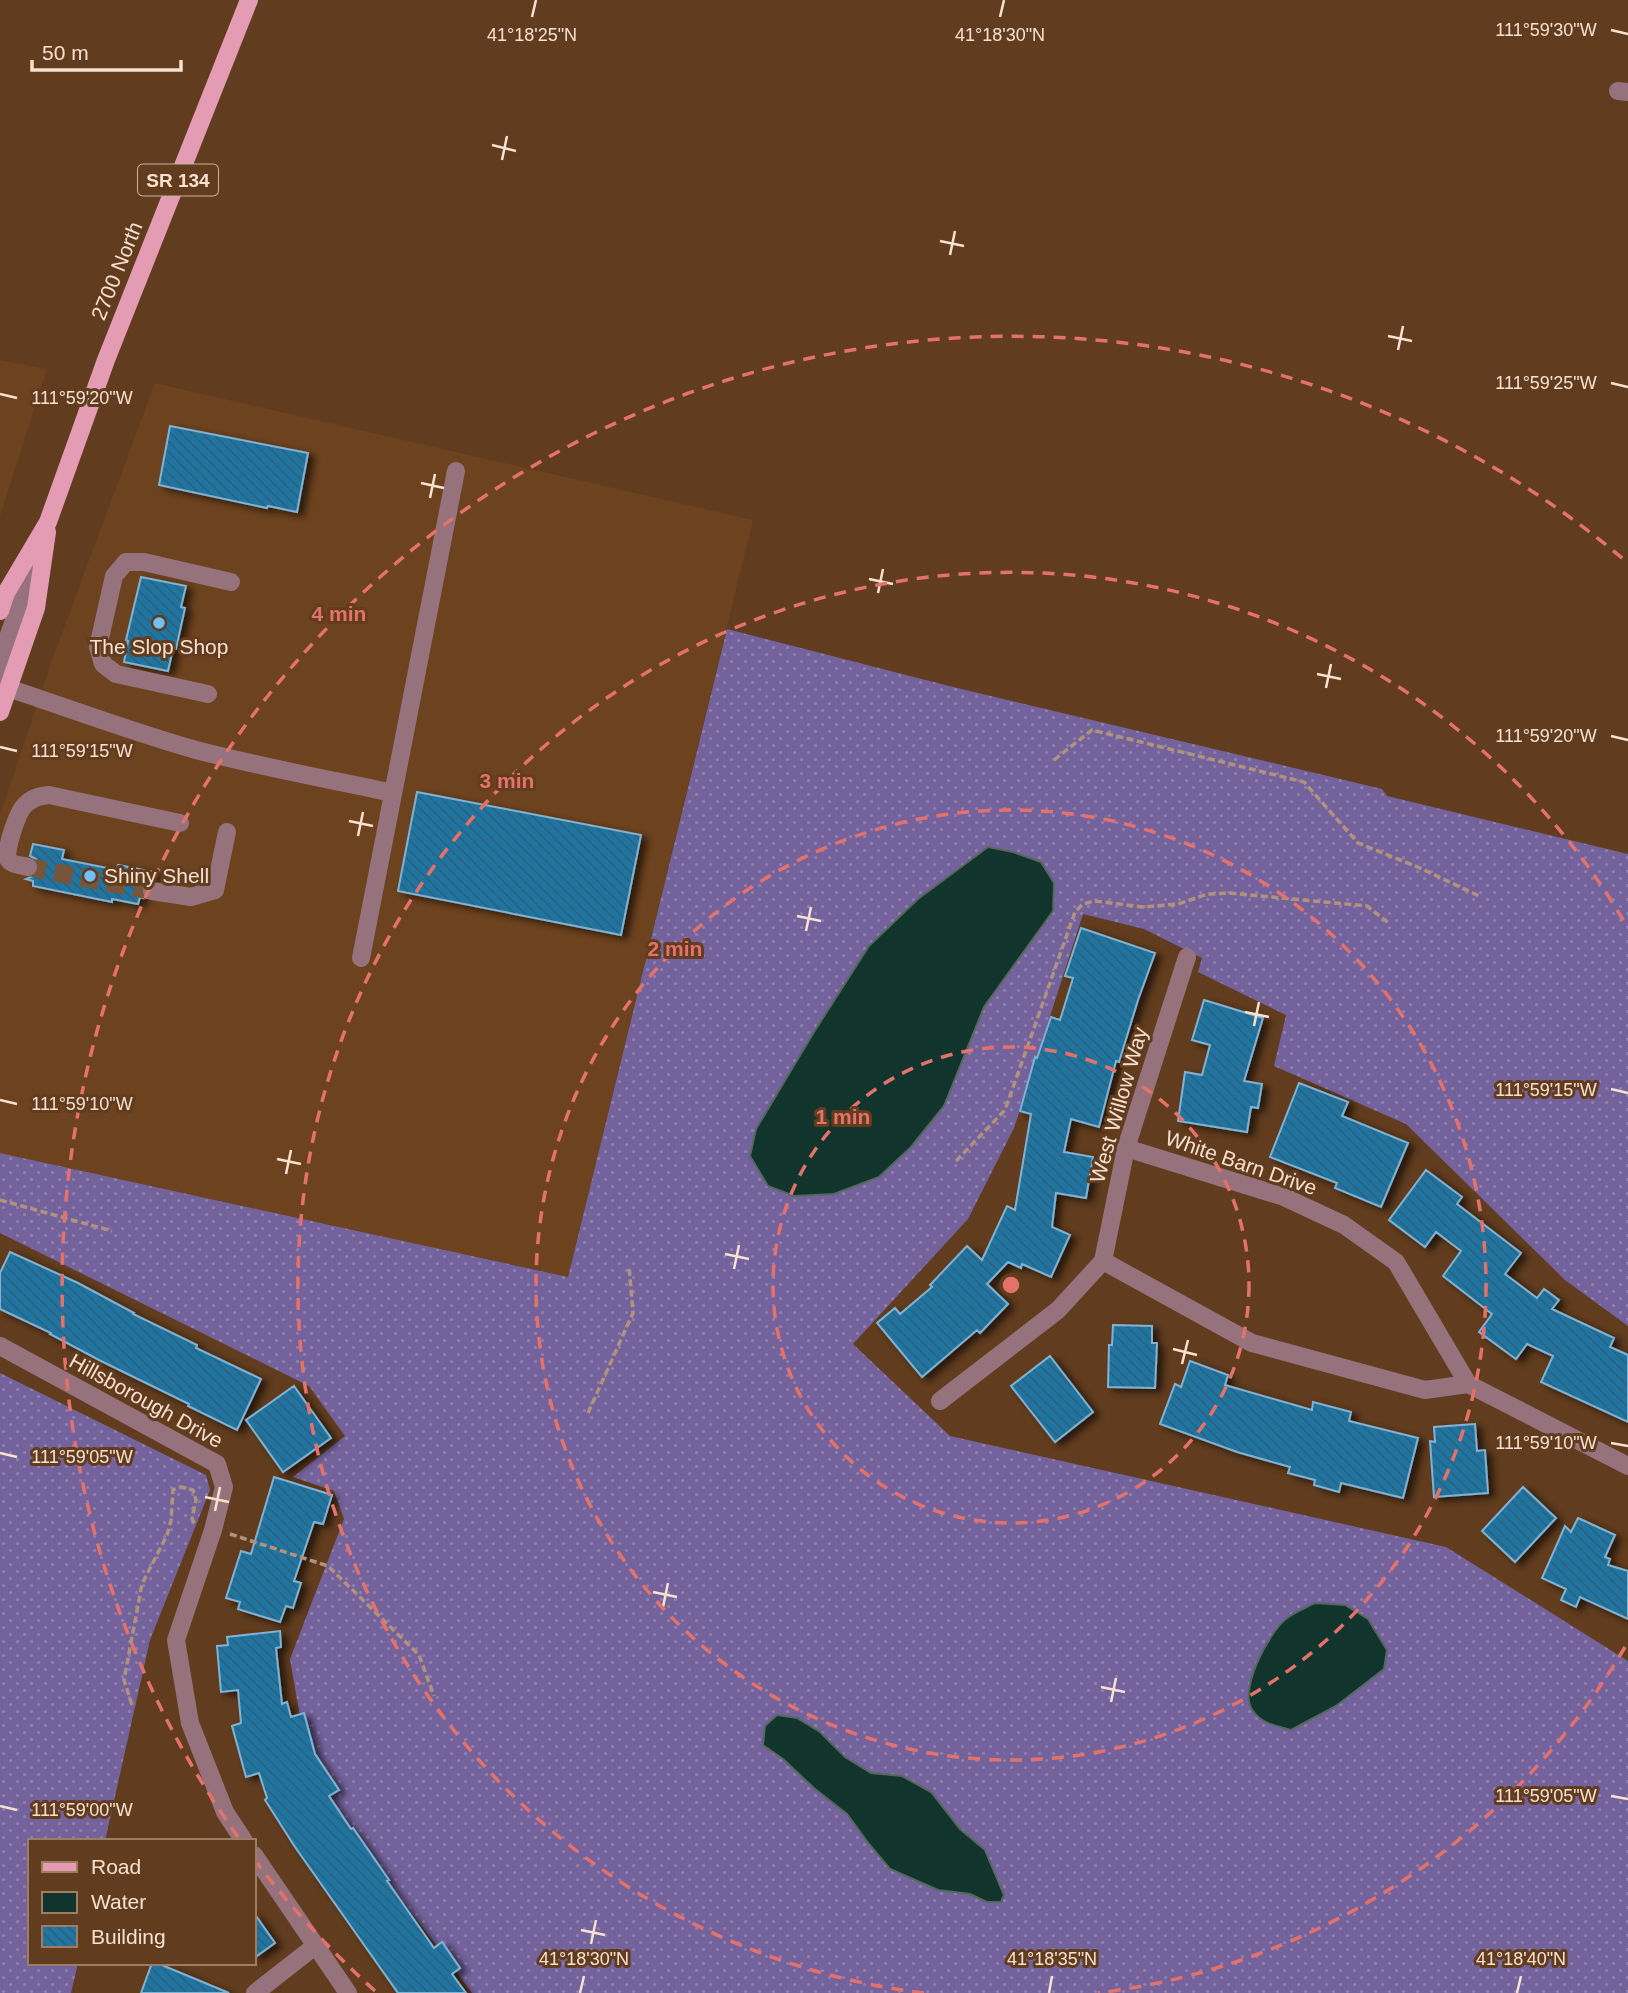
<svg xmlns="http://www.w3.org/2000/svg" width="1628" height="1993" font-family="Helvetica,sans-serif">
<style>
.built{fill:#6d421e}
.grass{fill:url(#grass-dots)}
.water{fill:#11342d;stroke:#56685e;stroke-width:2}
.building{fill:url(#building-back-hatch);stroke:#82b2d1;stroke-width:2;filter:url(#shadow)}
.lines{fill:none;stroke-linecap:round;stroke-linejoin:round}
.minor-tunnel{stroke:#785539;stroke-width:18;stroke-dasharray:18 9;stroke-linecap:butt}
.path{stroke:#b1937c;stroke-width:3.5;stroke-dasharray:7 3.5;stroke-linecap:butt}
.minor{stroke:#96727d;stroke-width:18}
.major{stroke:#e39cb3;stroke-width:18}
.ticks{fill:none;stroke:#f8e1d0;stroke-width:2.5}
.ring{fill:none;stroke:#e4726b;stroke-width:3.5;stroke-dasharray:12 9}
.poi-dot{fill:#70c1f4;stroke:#613c1e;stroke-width:2.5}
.labels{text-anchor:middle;stroke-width:6;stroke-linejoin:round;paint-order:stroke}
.shield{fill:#613c1e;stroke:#cbb09b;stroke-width:2}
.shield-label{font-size:19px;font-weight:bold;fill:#f8e1d0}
.street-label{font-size:21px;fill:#f8e1d0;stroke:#613c1e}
.poi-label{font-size:21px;fill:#f8e1d0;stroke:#613c1e}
.ticks-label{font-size:18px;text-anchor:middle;fill:#f8e1d0;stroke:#613c1e;stroke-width:6;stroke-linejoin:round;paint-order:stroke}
.centre{fill:#e4726b;stroke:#613c1e;stroke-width:3.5}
.ring-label{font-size:21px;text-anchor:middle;font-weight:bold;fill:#e4726b;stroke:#613c1e;stroke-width:6;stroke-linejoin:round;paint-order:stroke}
</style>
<defs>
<pattern id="grass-dots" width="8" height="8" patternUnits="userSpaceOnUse" patternTransform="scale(1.75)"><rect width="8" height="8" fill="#74629c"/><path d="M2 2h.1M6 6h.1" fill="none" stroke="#8f80ad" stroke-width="1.8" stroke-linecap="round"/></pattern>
<pattern id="building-back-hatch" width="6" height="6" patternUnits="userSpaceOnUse" patternTransform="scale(1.75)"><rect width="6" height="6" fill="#1f75a3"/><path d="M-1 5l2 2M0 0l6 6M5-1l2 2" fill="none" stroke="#325f76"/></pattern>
<filter id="shadow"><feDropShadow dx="6" dy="3.5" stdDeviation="3.5" flood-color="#0009"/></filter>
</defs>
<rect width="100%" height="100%" fill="#613c1e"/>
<!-- built -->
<path class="built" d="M0,360l47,9 -47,147z
M155,383l598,137 -185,757 -568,-124v-338l53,-158z"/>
<!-- grass -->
<path class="grass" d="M727,629l222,57 433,103 5,7 241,58v472l-63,-46 -159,-156 -132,-58 12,-51 -88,-43 4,-14 -58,-29 -61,-15 -69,214 -46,91 -115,125 97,92 496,111 182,114v332h-1156l-161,-213 -21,-121 54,-140 -10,-28 -41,-14 52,-41 -36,-50 -309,-153v-80l568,124z
M0,1373l206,102 4,15 -60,150 -45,201h-75v122h48l-7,30h-71z"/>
<!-- water -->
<path class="water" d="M988,847l25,5 28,10 13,21 -1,28 -69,96 -40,99 -33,41 -32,30 -45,17 -40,2 -26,-10 -18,-30 6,-27 58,-97 55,-86 49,-47z
M1315,1603l30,2 23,14 19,31 -3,19 -48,37 -45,24c-14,-4 -29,-6 -38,-19 -16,-19 16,-79 33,-92 8,-7 20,-11 29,-16z
M777,1715l20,3 23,14 25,25 26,16 31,3 29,16 29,37 25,21 19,45 -3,7h-14l-17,-8 -32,-4 -48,-21 -21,-25 -22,-30 -32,-25 -32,-30 -20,-14 2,-19z"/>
<!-- building -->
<path class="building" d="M170,426l138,27 -11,59 -29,-6 -1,2 -108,-23z
M141,577l45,9 -5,21 4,1 -9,41h-3l-5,22 -44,-9 4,-21 -2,-1z
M417,792l224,43 -20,100 -223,-44z
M33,844l31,6 -2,9 55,11 1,-5 36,7 -2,8 -5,1 -4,3 -2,6 2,8 -3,-1 -2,7 -26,-5v3l-79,-16v-5l-7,-2 10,-4 3,-6 -3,-10 -6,-3z
M1081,928l74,25 -17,47 -19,62 -3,-1 -17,66 -28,-8 -7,33 29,5 -7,41 -30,-5 -4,34 18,8 -19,42 -29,-13 -1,4 -13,-6 -21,22 21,20 -28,29 -3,-3 -55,47 -45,-54 18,-15 5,6 32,-27 -2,-2 37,-39 15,14 25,-54 8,4 16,-96 -11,-3 15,-54 2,1 14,-41 9,3 13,-42 -8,-2z
M1204,1000l59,18 -19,63 18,3 -4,24 -7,-1 -4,25 -69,-11 7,-49 17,3 8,-30 -18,-5z
M1299,1083l49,19 -6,14 66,27 -27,64 -46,-19 2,-5 -67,-26z
M1426,1170l36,27 -5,7 64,49 -16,21 32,24 7,-9 15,11 -7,9 62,29 -4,9 18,8v67l-87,-40 12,-26 -26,-12 -11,15 -37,-27 13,-18 -49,-38 18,-25 -25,-19 -11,15 -36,-27z
M10,1252l68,31 56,30 -1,1 64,31 -1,3 65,31 -24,51 -49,-24 1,-2 -88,-43 -51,-27 1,-1 -51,-24v-36z
M1113,1325l39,1v17h5l-2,45 -47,-1 1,-42h3z
M1050,1356l43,56 -38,30 -44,-56z
M1190,1361l38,14 -3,10 87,25 1,-8 38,10 -2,9 69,17 -15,60 -62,-15 -2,9 -25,-7 1,-5 -27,-7 2,-6 -53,-15 -77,-28 15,-40 6,3z
M294,1386l37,52 -48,34 -37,-52z
M1475,1424l2,27 8,-1 3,43 -54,4 -4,-56 5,1 -1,-15z
M274,1477l58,18 -9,29 -9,-2 -20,59 7,2 -8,25 -7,-2 -6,16 -42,-13 2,-7 -14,-4 15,-47 10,3z
M1523,1487l33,31 -41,44 -33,-31z
M1578,1518l37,17 -10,22 5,2 -2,6 20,6v48l-48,-22 -4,10 -15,-7 5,-11 -24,-11 23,-52 6,6z
M280,1631l1,16 -5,1 6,56 5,-2 4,15 13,-4 11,41 24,36 -10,6 22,33 2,-1 36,52 -2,1 47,67 8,-6 18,26 -8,6 14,19h-68l-103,-146 -30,-47 2,-2 -8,-25 -13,4 -14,-51 9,-3 -3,-33 -17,2 -4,-46 11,-1 -1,-8z
M254,1913l21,30 -21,15z
M152,1963h5l72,30h-88z"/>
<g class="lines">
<!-- minor-tunnel -->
<path class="minor-tunnel" d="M28,867l124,24"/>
<!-- path -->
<path class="path" d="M1054,760l38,-30 212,52 54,61 62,25 59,28
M956,1161l49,-51 70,-198 8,-8 12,-3 48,6 35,-3 30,-10 21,-1 138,13 23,18
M0,1200l112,31
M588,1413l45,-100 -4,-47
M230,1534l98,32 91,89 15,41
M132,1705l-8,-25 18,-96 25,-49 4,-14 2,-31 8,-3 12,3 3,10 -4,19 3,5"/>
<!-- minor -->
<path class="minor" d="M1618,91l10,1
M41,544l-41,116v17l8,11c63,21 124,44 188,62 65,17 131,29 197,43
M208,694l-92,-20 -13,-10 -5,-17 16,-71 12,-14h18l87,20
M28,867c-7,-2 -17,-2 -20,-8 -4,-8 10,-47 16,-53 8,-8 14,-10 25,-11l131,28
M152,891l39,6 24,-7 12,-58
M361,958l95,-487
M1126,1148l158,49 60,28 52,37 72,122 160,82
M1103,1261l149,82 173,47 43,-6
M0,1346l217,118 7,23 -11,43 -37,110 14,83 35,89 19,29
M940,1401l118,-91 45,-49 23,-113 61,-191
M254,1855l94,138
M255,1993l60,-47"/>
<!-- major -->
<path class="major" d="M0,611l6,-18 42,-71 58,-162 143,-360
M0,712l36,-104 11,-76"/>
</g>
<!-- ticks -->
<path class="ticks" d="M532,17l4,-17M1000,17l4,-17M1611,30l17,4M492,145l24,6M502,160l5,-24M940,241l24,5M950,255l5,-24M1388,336l24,5M1398,350l5,-24M1611,383l17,4M0,394l17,4M421,483l23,5M430,498l5,-24M869,579l24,5M878,593l5,-24M1317,674l24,5M1326,688l5,-24M1611,736l17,4M0,747l17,4M349,821l24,5M358,836l5,-24M797,916l24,5M806,931l5,-24M1245,1012l24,5M1254,1026l5,-24M1611,1089l17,4M0,1100l17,4M277,1159l24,5M286,1174l5,-24M725,1254l24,5M734,1269l5,-24M1173,1349l24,6M1182,1364l6,-24M1611,1443l17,3M0,1453l17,4M205,1497l24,5M215,1511l5,-24M653,1592l24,5M663,1607l5,-24M1101,1687l24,5M1111,1702l5,-24M1611,1796l17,3M0,1806l17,4M581,1930l24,5M591,1944l5,-24M580,1993l4,-17M1049,1993l3,-17M1517,1993l4,-17"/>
<!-- distance rings -->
<g class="ring">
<circle cx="1011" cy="1285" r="238"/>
<circle cx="1011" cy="1285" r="475"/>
<path d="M1625 1647A713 713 0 0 1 1098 1993M924 1993A713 713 0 1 1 1625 923"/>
<path d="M375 1991A950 950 0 0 1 257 1863M238 1837A950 950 0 0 1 1628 563"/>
</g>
<!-- markers -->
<g class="poi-dot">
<circle cx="159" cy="623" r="7"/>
<circle cx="90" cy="876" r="7"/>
</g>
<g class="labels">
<!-- shield labels -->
<rect class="shield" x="138" y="164.5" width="80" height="31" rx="5"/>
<g class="shield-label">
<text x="178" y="187">SR 134</text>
</g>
<!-- street labels -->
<g class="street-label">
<text transform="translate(117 271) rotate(-68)" y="7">2700 North</text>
<text transform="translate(1119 1105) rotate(-74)" y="7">West Willow Way</text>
<text transform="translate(1241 1163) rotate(19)" y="7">White Barn Drive</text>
<text transform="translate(146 1401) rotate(29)" y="7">Hillsborough Drive</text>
</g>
<!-- poi labels -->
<g class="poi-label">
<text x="159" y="654">The Slop Shop</text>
<text x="104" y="883" text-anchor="start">Shiny Shell</text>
</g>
</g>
<g class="ticks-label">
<text x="1546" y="36">111°59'30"W</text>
<text x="532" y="41">41°18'25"N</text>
<text x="1000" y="41">41°18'30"N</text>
<text x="1546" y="389">111°59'25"W</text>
<text x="82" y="404">111°59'20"W</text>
<text x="1546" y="742">111°59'20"W</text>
<text x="82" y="757">111°59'15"W</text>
<text x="1546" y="1096">111°59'15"W</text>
<text x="82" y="1110">111°59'10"W</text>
<text x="1546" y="1449">111°59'10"W</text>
<text x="82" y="1463">111°59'05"W</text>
<text x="1546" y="1802">111°59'05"W</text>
<text x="82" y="1816">111°59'00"W</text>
<text x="584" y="1965">41°18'30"N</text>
<text x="1052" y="1965">41°18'35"N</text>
<text x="1521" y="1965">41°18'40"N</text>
</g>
<circle cx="1011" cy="1285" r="10" class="centre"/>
<g class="ring-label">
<text x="339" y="621">4 min</text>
<text x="507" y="788">3 min</text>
<text x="675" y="956">2 min</text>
<text x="843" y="1124">1 min</text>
</g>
<!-- legend -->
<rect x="28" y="1839" width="228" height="126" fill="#613c1e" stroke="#9d7e65" stroke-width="2"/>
<rect x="42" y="1862" width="35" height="10" fill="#e39cb3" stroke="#9d7e65" stroke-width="2"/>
<text x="91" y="1874" font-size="21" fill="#f8e1d0">Road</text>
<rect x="42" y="1892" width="35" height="21" fill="#11342d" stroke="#9d7e65" stroke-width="2"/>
<text x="91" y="1909" font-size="21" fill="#f8e1d0">Water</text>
<rect x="42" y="1926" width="35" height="21" fill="url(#building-back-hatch)" stroke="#9d7e65" stroke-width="2"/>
<text x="91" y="1944" font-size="21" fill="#f8e1d0">Building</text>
<!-- scale -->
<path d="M32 60v10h149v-10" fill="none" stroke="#f8e1d0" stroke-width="3.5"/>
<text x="42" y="60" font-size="21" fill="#f8e1d0" stroke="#613c1e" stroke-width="5" paint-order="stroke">50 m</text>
</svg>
